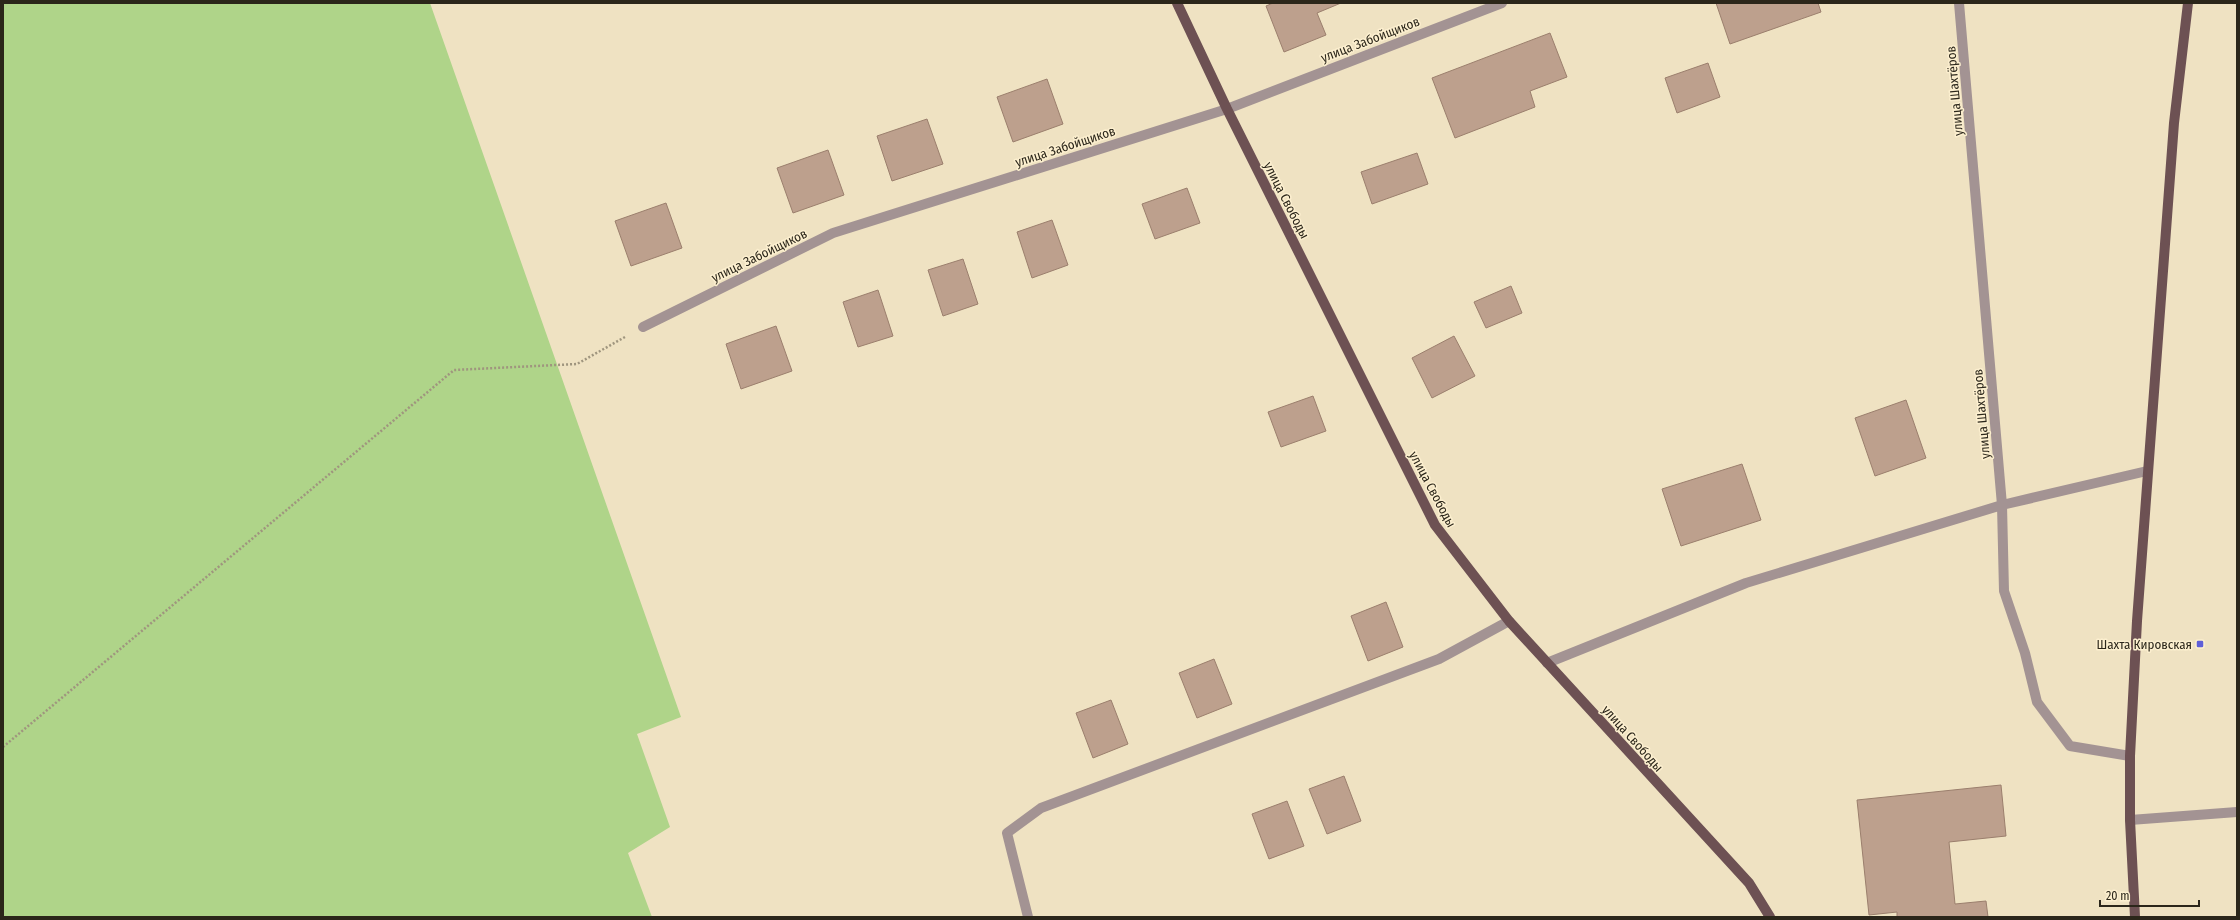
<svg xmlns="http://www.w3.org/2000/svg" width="2240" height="920" font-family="'Fira Sans Condensed',sans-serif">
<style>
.green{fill:#afd489}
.building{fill:#bda08d;stroke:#9b7f6d}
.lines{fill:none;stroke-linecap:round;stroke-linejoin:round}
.path{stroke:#9f957e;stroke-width:2.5;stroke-dasharray:2 2;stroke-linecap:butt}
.minor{stroke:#a39393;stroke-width:10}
.major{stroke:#6d5153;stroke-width:10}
.poi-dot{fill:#5f5fd8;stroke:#fcefcf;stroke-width:1.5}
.labels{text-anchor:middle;stroke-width:3;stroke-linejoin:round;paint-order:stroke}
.street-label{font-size:13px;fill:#2b261a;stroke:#fcefcf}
.poi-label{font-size:13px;fill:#2b261a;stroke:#fcefcf;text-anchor:end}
</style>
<rect width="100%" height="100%" fill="#efe2c2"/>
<!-- green -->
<path class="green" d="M3,3h427l251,714 -44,17 33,93 -42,26 24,64h-649z"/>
<!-- building -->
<path class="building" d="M1273,3h68l-24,10 9,22 -42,17 -18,-46z
M1716,3h102l3,9 -91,32z
M1550,33l17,44 -37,14 5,16 -80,31 -23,-60z
M1708,63l12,34 -43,16 -12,-35z
M1047,79l16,45 -50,18 -16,-45z
M927,119l16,45 -51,17 -15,-45z
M828,150l16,45 -51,18 -16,-45z
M1417,153l11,31 -56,20 -11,-32z
M1187,188l13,35 -45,16 -13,-35z
M666,203l16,45 -51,18 -16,-45z
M1052,220l16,45 -36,13 -15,-46z
M963,259l15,45 -35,12 -15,-46z
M1511,286l11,27 -36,15 -12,-26z
M878,290l15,46 -35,11 -15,-45z
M776,326l16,45 -51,18 -15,-45z
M1454,336l21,40 -43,22 -20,-40z
M1313,396l13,35 -45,16 -13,-35z
M1906,400l20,58 -51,18 -20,-58z
M1742,464l19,56 -80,26 -19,-57z
M1386,602l17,45 -35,14 -17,-45z
M1214,659l18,45 -35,14 -18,-45z
M1111,700l17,44 -35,14 -17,-45z
M1344,776l17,45 -34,13 -18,-45z
M2001,785l5,51 -57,6 6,62 31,-3 2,16h-91v-5l-28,3 -12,-115z
M1287,801l17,45 -35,13 -17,-45z"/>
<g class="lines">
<!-- path -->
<path class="path" d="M3,747l451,-377 123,-6 48,-27"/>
<!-- minor -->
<path class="minor" d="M1959,3l43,502 2,86 21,62 12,49 33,44 60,10
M643,327l190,-94 394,-124 275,-106
M1547,663l199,-80 256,-78 145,-34
M2130,820l107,-8
M1028,917l-21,-84 34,-25 398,-149 70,-38"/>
<!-- major -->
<path class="major" d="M1177,3l50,106 208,416 74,96 240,262 21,34
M2135,917l-5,-97v-64l7,-135 37,-498 14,-120"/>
</g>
<!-- markers -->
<rect class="poi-dot" x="2196" y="640" width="8" height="8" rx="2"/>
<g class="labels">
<!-- street labels -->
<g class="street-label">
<text transform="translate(1370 39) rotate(-21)" y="5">улица Забойщиков</text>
<text transform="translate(1954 91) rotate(-95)" y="5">улица Шахтёров</text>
<text transform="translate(1065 146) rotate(-18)" y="5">улица Забойщиков</text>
<text transform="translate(1287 200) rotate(63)" y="5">улица Свободы</text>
<text transform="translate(759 255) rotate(-26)" y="5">улица Забойщиков</text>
<text transform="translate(1981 414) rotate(-95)" y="5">улица Шахтёров</text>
<text transform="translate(1433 489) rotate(62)" y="5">улица Свободы</text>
<text transform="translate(1633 738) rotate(48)" y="5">улица Свободы</text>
</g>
<!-- poi labels -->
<g class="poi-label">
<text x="2192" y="649">Шахта Кировская</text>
</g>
</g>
<!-- border -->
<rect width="2240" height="920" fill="none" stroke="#2b261a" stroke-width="8"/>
<!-- scale -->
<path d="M2100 900v6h99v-6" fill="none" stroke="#2b261a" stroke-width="2"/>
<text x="2106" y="900" font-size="12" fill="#2b261a" stroke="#fcefcf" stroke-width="3" paint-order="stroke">20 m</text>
</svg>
